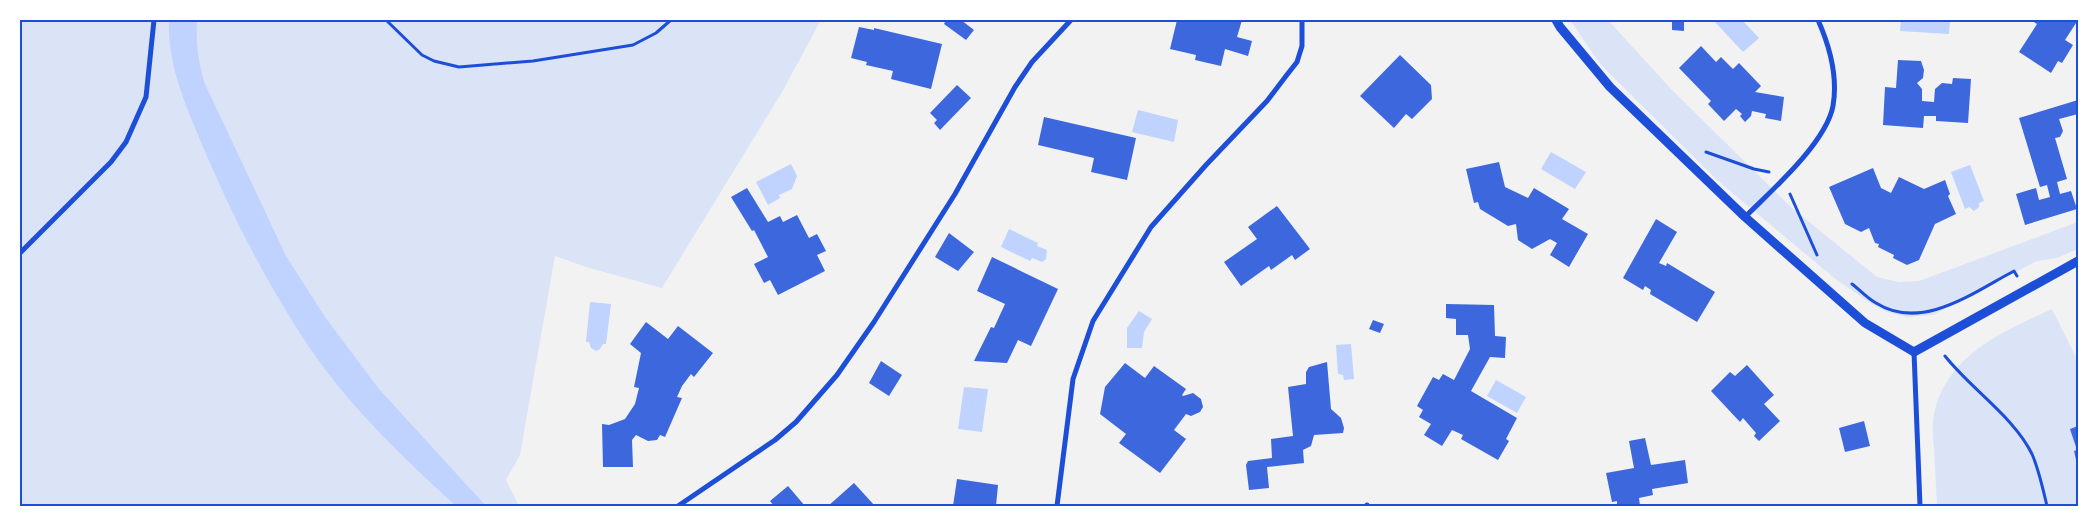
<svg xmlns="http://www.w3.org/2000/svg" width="2098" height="526" font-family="'Roboto Condensed',sans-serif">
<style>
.green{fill:#dbe4f7}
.water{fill:#bfd3fe}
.building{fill:#3d67dc}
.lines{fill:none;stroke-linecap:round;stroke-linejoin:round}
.path{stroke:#1d4ed8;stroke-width:3}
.minor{stroke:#1d4ed8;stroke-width:5}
.tertiary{stroke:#1d4ed8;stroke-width:9}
.neatline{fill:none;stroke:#1d4ed8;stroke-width:2}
</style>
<rect width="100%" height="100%" fill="#f2f2f2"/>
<!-- green -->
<path class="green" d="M20,20h801l-39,72 -120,196 -76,-21 -31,-11 -35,199 -14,25 13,26h-499z
M1570,20h38l64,70 120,118 85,69 22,5 20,-1 159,-59v27l-21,9 -20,3 -104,54 -26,2 -20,-5 -17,-9 -37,-26 -116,-97 -116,-115z
M2052,309l26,52v145h-141c-1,-19 -2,-38 -3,-58 -1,-11 -2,-23 0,-34 12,-59 70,-83 118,-105z"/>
<!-- water -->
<path class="water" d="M169,20h28c-1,23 1,42 8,64l81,172 39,61 54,72 107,117h-30c-50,-46 -101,-94 -140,-149 -45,-65 -82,-137 -113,-210 -17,-41 -36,-82 -34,-127z
M1715,20h27l17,18 -16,14 -29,-31z
M1901,20h49l-1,14 -49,-3z
M1138,110l40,10 -4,22 -42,-10z
M1551,152l35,20 -11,17 -34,-20z
M791,164l6,12 -5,13 -13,6 1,3 -12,7 -12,-23z
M1970,165l14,36 -5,2v4l-5,4 -5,-4 -4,2 -14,-37z
M1009,229l29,14 -1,3 10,4 -1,9 -4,3 -10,-4 -2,3 -29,-14z
M590,302l21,2 -5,40h-3l-3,5 -4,2 -5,-3 -2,-6h-3z
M1139,311l13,8 -8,13 -2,16h-15v-20z
M1351,344l3,35 -10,1 -1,-5 -5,-1 -2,-29z
M1496,380l30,17 -9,16 -30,-17z
M964,387l24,2 -6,43 -24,-3z"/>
<!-- building -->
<path class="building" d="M946,20h15l13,10 -8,10 -22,-16z
M1177,20h65l-5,17 15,4 -4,15 -23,-7 -4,17 -26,-6 1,-5 -26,-6z
M1672,20h12v11l-12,-1z
M2031,20h47l-13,20 8,5 -11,18 -4,-2 -7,12 -32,-21 18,-28z
M859,27l15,3v-2l68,16 -11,45 -40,-10 2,-8 -27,-6 1,-3 -16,-4z
M1701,46l15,16 5,-5 12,12 6,-6 22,23 -6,6 29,5 -3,24 -16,-3 1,-4 -14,-3 -1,5 -6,6 -5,-6 2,-2 -6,-5 -12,12 -16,-17 3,-3 -32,-33z
M1400,55l31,30 1,14 -20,20 -6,-5 -12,14 -34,-32z
M1898,60l23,1 3,9 -1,8 -6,5 5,6v12l12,1 1,-13 7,-6 10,1 1,-6 18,1 -3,44 -32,-2v-5h-12l-1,12 -40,-3 2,-38 11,1z
M957,85l14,13 -31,32 -6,-7 3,-3 -7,-7z
M2078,100v14l-19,5 4,12 -3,6 -5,1 12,41 -10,3 3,12 11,-3 6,18 -52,16 -9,-31 20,-6 3,12 11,-3 -3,-12 -7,2 -21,-69z
M1044,117l92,21 -9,42 -36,-8 3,-14 -56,-13z
M1499,162l6,25 23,11 6,-10 35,21 -7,10 26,15 -19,33 -19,-12 7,-12 -7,-4 -18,10 -14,-9 -2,-16 -8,2 -28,-17 -2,-7 -4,1 -8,-34z
M1873,168l8,20 10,5 8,-16 25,12 21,-9 5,14 -2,2 8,18 -21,10 -16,36 -12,5 -14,-7 1,-3 -16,-8 1,-3 -4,-1 -6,-15 -8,4 -16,-8 -16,-37z
M747,188l21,34 12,-6 3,6 14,-7 12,23 8,-4 9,17 -9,4 8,16 -47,24 -8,-15 -6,3 -10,-19 14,-7 -14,-27 -2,1 -21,-34z
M1277,206l33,43 -15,11 -3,-5 -21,15 -2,-4 -28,20 -17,-24 33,-23 -9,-12z
M1656,219l21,13 -18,31 7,3 1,-3 48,29 -18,30 -47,-28 1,-4 -6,-4 -2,4 -20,-12z
M949,233l25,19 -16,19 -23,-14z
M992,257l66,32 -27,57 -13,-6 -11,23 -33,-2 17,-34 3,1 11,-24 -28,-13z
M1446,304l48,1 1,31 11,1 -1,21 -15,-1 -19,34 46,27 -11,21 3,2 -11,19 -37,-21 2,-4 -11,-5 -10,16 -18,-11 7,-11 -12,-7 4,-7 -6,-4 16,-29 6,3 4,-6 11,6 16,-31 -2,-14h-12v-16l-10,-1z
M1373,320l11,4 -4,9 -11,-4z
M646,322l22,17 10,-13 35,27 -19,24 -3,-3 -9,12 -5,11 5,1 -17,39 -5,-2 -3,5 -9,1 -12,-6 -4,5 1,27h-30l-1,-43 7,1 16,-6 10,-15 4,-16 -5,-1 7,-34 -11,-9z
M881,361l21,14 -13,21 -20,-13z
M1327,362l4,47 10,9 3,10 -1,5 -29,2 -3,11 -8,4 1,13 -37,4 2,21 -20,2 -3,-25 2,-4 24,-3 -1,-19 22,-3 -5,-49 18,-3v-12l3,-5z
M1125,363l20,15 9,-12 32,23 -4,6 1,1 10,-3 8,6 2,8 -3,5 -9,4 -5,-2 -12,16 12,9 -26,34 -41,-30 7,-9 -26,-20 5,-27z
M1747,365l27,30 -10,9 16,17 -21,20 -5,-5 2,-3 -13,-15 -3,4 -29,-31 19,-19 5,4z
M1864,421l6,25 -25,6 -6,-24z
M2078,426v38h-1l-3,-13 3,-1 -7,-21z
M1645,438l6,27 34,-5 3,23 -36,6 1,6 -14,3 1,8h-23v-5l-5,1 -6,-29 28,-5 -5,-27z
M957,479l41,6 -2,21h-43z
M854,483l21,23h-47z
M788,486l17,20h-31l-4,-5z"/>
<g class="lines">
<!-- path -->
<path class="path" d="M386,20l36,35 12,6 25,6 74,-6 100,-16 23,-12 15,-13
M1706,152l48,17 15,3
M1790,194l27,61
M1852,284c8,6 15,14 24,19 46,29 98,-11 138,-32l3,5
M1945,356c26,33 69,61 87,98 7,16 11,35 15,52"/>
<!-- minor -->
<path class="minor" d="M1745,217c26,-26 81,-74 88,-111 5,-29 -3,-59 -15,-86
M20,253l91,-91 15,-20 20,-45 8,-77
M1914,352l6,154
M678,506l97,-66 21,-18 41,-47 37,-53 81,-128 60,-107 17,-25 39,-42
M1057,506l16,-127 20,-58 58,-94 55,-62 61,-64 19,-25 11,-14 5,-16v-26
M1367,506v-1"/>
<!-- tertiary -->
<path class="tertiary" d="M1556,20l4,7 50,60 135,130 120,106 49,29 164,-91"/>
</g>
<!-- border -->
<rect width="2098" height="526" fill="none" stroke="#ffffff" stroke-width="42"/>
<rect x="21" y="21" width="2056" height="484" class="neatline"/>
</svg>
